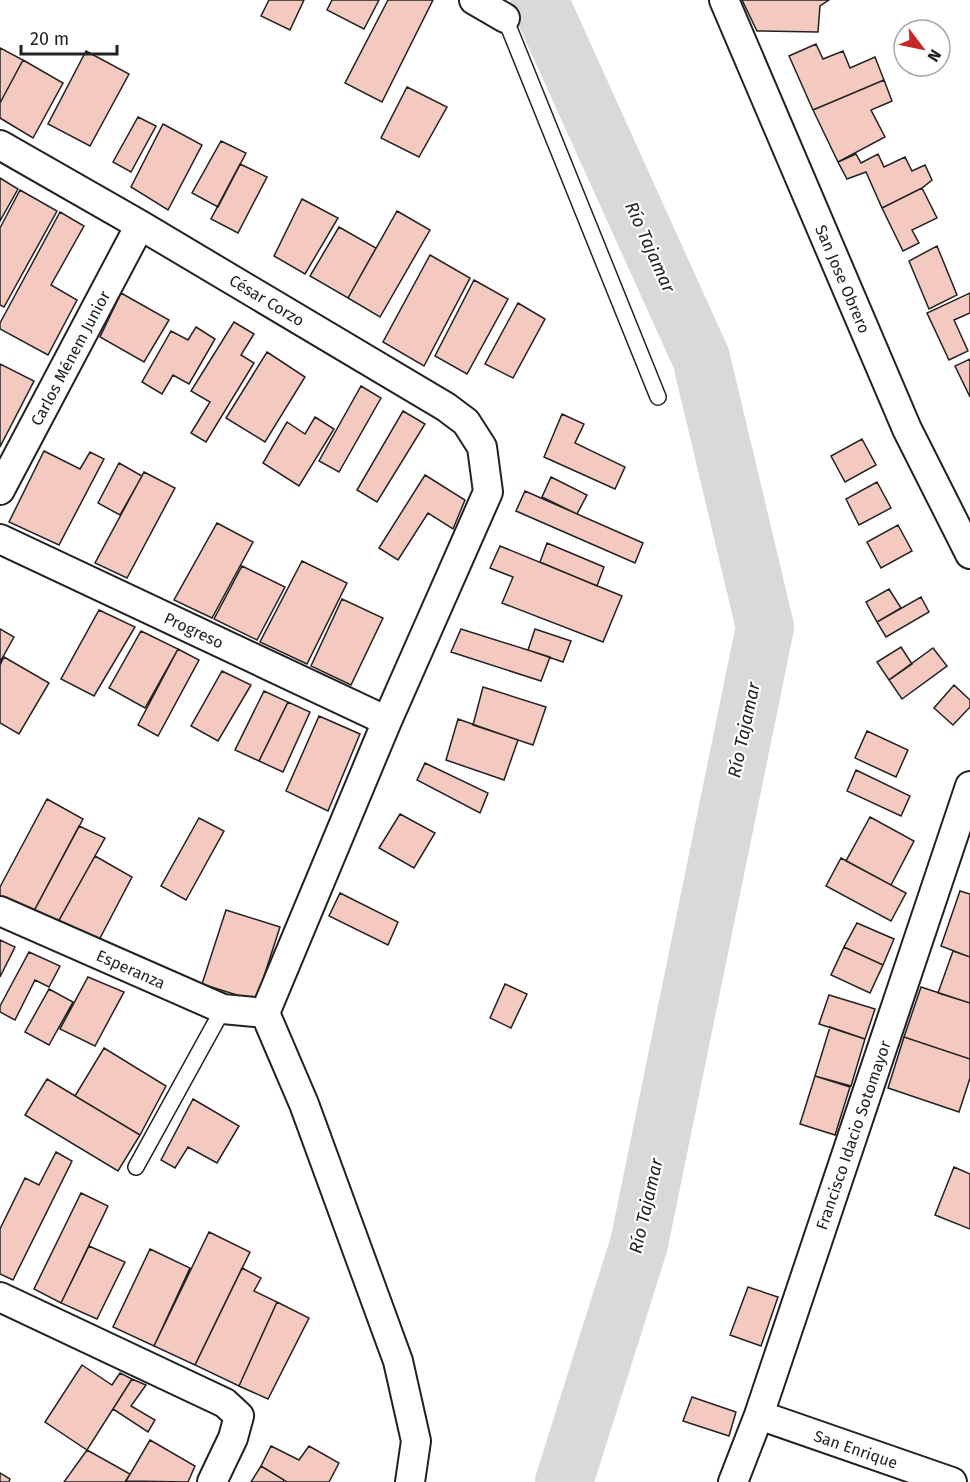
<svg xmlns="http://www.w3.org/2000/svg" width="970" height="1482" font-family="'Fira Sans',sans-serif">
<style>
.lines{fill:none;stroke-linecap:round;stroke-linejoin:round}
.river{stroke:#d9d9d9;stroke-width:58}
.building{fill:#f3c9c0;stroke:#222;stroke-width:1.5}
.service-casing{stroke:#222;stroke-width:18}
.minor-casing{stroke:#222;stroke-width:32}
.service{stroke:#fff;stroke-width:15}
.minor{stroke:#fff;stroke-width:28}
.labels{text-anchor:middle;stroke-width:4.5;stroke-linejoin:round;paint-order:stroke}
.street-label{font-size:16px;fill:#222;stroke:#fff}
.water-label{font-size:18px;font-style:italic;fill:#222;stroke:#fff}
</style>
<rect width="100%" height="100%" fill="#fff"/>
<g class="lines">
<!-- river -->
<path class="river" d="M539,0l162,358 64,269 -126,617 -75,238"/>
</g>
<!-- building -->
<path class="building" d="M269,0h35l-14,30 -29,-14z
M332,0h47l-15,29 -37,-19z
M388,0h45l-51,102 -37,-19z
M742,0h87l-9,6 -2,26 -61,-1z
M816,44l7,15 20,-8 7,17 25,-11 9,23 -71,30 -24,-54z
M0,48l23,12 -23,43z
M86,51l43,23 -39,72 -42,-22z
M23,60l40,23 -30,55 -33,-20v-15z
M884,80l8,21 -21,9 14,27 -47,25 -25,-52z
M407,87l40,20 -28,50 -38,-19z
M138,117l18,9 -25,46 -18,-10z
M163,124l39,21 -34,65 -37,-23z
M221,141l25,12 -28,54 -26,-14z
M856,154l5,9 17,-9 6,13 21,-10 7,14 13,-6 7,15 -10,8 -40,20 -16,-36 -19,7 -9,-17z
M240,164l27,13 -29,56 -27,-14z
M0,178l18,11 -18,32z
M922,188l15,30 -25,12 7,13 -16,8 -21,-43z
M20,190l37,21 -53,96 -4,-2v-77z
M302,199l36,19 -33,56 -31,-18z
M397,211l33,19 -50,87 -32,-19z
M60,212l24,14 -33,59 26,15 -29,55 -48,-26v-6z
M339,227l37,21 -28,50 -38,-22z
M937,246l20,49 -28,14 -20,-48z
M430,255l40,23 -46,88 -41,-24z
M474,280l34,19 -41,75 -32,-18z
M121,293l48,27 -25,42 -44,-25z
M970,293v20l-16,7 14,31 -19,9 -22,-47z
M518,303l27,16 -32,59 -28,-14z
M234,322l20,12 -13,21 13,8 -48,79 -15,-9 19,-31 -19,-11z
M196,327l19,12 -26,45 -16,-9 -11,19 -20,-12 29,-51 17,9z
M267,352l38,25 -40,65 -39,-24z
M970,359v38l-15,-31z
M0,364l34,17 -34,66z
M361,386l20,12 -42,74 -20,-11z
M403,411l22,13 -48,78 -20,-12z
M562,414l22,10 -9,19 50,24 -10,22 -71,-32z
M315,417l19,12 -35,57 -36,-23 24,-41 18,12z
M862,439l14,26 -31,17 -14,-26z
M44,451l36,18 10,-17 14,7 -45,86 -50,-23z
M119,463l23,13 -22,39 -22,-12z
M144,472l31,16 -48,90 -32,-15z
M425,475l40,25 -12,29 -25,-16 -30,47 -19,-12z
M551,477l36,18 -10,19 -35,-17z
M877,482l14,26 -32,17 -13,-26z
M525,491l118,52 -8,20 -119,-52z
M217,523l36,19 -41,76 -38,-18z
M898,525l14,26 -31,17 -14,-26z
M547,543l57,24 -7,19 -57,-24z
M500,546l122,50 -19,46 -101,-39 11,-26 -23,-9z
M302,561l45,22 -40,81 -47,-22z
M242,566l43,21 -28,53 -43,-21z
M889,589l12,19 -24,14 -11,-20z
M921,597l8,15 -43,25 -9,-15z
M342,599l41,19 -32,67 -40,-19z
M99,610l36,17 -41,69 -33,-17z
M0,629l14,8 -14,25z
M461,629l89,28 -9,24 -90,-29z
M535,629l36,12 -8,21 -35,-12z
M141,631l37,18 -33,59 -36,-20z
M901,647l11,17 -23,16 -12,-18z
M933,648l14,18 -45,33 -13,-19z
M178,649l21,11 -41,76 -20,-11z
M4,657l45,26 -30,51 -19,-11v-58z
M222,671l29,14 -33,56 -27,-15z
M954,685l16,15v7l-17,18 -19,-17z
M483,687l63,20 -13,38 -60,-20z
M264,691l24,11 -29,59 -24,-11z
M288,702l22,10 -27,60 -24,-11z
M319,716l41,18 -32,77 -42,-20z
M458,719l60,21 -14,40 -58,-20z
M867,731l41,19 -12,27 -41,-19z
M425,763l63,30 -8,20 -63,-33z
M856,770l54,26 -9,20 -54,-25z
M47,799l36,20 -49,92 -34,-15v-9z
M400,814l35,19 -21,35 -35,-20z
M870,817l44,24 -23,44 -45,-24z
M199,818l25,13 -38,69 -25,-14z
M79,826l26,12 -47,84 -24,-11z
M95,856l37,21 -33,63 -41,-18z
M841,858l65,35 -15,28 -65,-35z
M960,891l10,3v63l-29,-11z
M340,893l58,29 -10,23 -59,-29z
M226,910l54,17 -24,74 -54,-17z
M857,923l37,16 -11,26 -39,-18z
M0,940l15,7 -15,30z
M844,947l39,18 -13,28 -39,-18z
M953,951l17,6v46l-32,-10z
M29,952l31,14 -11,21 -14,-7 -20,40 -15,-8v-6z
M88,977l36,15 -29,54 -35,-17z
M505,984l22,10 -16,34 -21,-10z
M921,987l49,16v56l-66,-22z
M49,989l24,13 -24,43 -24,-13z
M829,995l46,14 -10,30 -46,-15z
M830,1027l35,12 -14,47 -36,-10z
M904,1037l66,22v19l-11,34 -71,-24z
M104,1048l62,38 -26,49 -65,-39z
M815,1076l35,11 -15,48 -35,-11z
M47,1079l93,56 -22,36 -93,-56z
M193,1099l46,27 -22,37 -29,-16 -13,21 -14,-8z
M56,1152l16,9 -59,119 -13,-6v-45l25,-51 14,7z
M954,1167l16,7v55l-35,-14z
M81,1193l27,13 -47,97 -27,-14z
M209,1232l41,20 -55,113 -41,-19z
M89,1246l36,16 -28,57 -36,-16z
M150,1249l40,19 -36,78 -41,-19z
M242,1268l19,10 -7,13 23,11 -38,84 -44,-21z
M748,1287l30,10 -17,49 -31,-11z
M277,1302l32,16 -41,81 -29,-13z
M82,1365l30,20 8,-12 12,6 -45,71 -42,-28z
M132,1379l14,6 -15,21 24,14 -7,12 -35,-23z
M692,1397l44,15 -7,24 -46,-15z
M150,1440l45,26 -7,16 -62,-1z
M271,1446l28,14 10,-14 30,17 -10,19h-42l-26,-16z
M87,1450l43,24 -5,8h-61z
M261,1466l23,14 -1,2h-32z
M0,1473l10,6 -1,3h-9z"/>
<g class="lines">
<!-- service casing -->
<g class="service-casing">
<path id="service" d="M505,18l153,379
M136,1167l87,-158"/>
</g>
<!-- minor casing -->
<g class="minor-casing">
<path id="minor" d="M474,0l31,18
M724,0l183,429 63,125
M0,145l140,80 306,182 20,15 16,25 6,45 -101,229 -122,292 39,91 94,257 18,80 -6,41
M0,490l140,-265
M0,539l387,182
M0,911l223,98 42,4
M0,1297l225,106 14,13 -6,22 -21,44
M759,1415l193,67
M733,1482l26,-67 211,-629"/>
</g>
<!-- service -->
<use href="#service" class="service"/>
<!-- minor -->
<use href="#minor" class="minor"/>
</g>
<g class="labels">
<!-- street labels -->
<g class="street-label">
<text transform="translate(843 279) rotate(67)" y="6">San Jose Obrero</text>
<text transform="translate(267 300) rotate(31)" y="6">César Corzo</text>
<text transform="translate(70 358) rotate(-62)" y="6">Carlos Ménem Junior</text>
<text transform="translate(194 630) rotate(25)" y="6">Progreso</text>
<text transform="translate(131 969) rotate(24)" y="6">Esperanza</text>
<text transform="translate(853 1135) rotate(-71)" y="6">Francisco Idacio Sotomayor</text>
<text transform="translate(856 1449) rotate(19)" y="6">San Enrique</text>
</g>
<!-- water labels -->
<g class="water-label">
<text transform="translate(650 247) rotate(66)" y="6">Río Tajamar</text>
<text transform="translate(744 730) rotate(-78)" y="6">Río Tajamar</text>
<text transform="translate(646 1206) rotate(-77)" y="6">Río Tajamar</text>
</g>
</g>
<!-- north arrow -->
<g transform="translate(922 48) rotate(122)"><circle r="28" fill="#ffffff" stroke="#a7a7a7" stroke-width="1.5"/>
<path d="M0-4.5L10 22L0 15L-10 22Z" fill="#c62828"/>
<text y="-9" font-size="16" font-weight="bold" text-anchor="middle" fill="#222222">N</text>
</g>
<!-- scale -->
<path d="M21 45v9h96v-9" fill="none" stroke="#222222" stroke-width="3"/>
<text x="30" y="45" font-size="18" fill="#222222" stroke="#ffffff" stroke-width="4.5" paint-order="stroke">20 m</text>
</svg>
